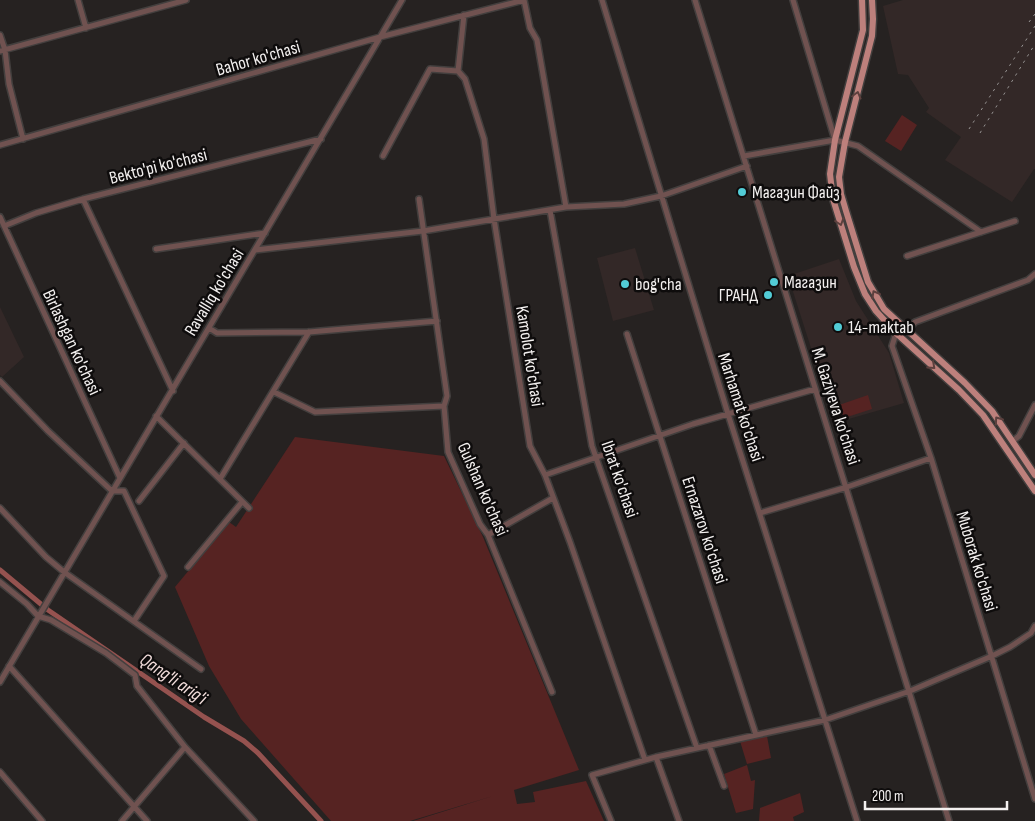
<svg xmlns="http://www.w3.org/2000/svg" width="1035" height="821" font-family="'Sofia Sans Condensed',sans-serif">
<style>
.built{fill:#332827}
.green{fill:#562322}
.lines{fill:none;stroke-linecap:round;stroke-linejoin:round}
.canal{stroke:#95524f;stroke-width:5}
.minor-casing{stroke:#433f3e;stroke-width:8}
.major-casing{stroke:#433f3e;stroke-width:9}
.minor{stroke:#705250;stroke-width:5}
.major{stroke:#bd807c;stroke-width:6}
.rail{stroke:#969392;stroke-width:1;stroke-dasharray:2.5 5;stroke-linecap:butt}
.oneway{stroke:#5d403e}
.poi-dot{fill:#52ccd6;stroke:#0e0c0c;stroke-width:2}
.labels{text-anchor:middle;stroke-width:5;stroke-linejoin:round;paint-order:stroke}
.street-label{font-size:18px;fill:#f3f0ef;stroke:#0e0c0c}
.poi-label{font-size:18px;fill:#f3f0ef;stroke:#0e0c0c;text-anchor:start}
.water-label{font-size:19px;font-style:italic;fill:#f2dddb;stroke:#0e0c0c}
</style>
<rect width="100%" height="100%" fill="#262221"/>
<!-- built -->
<path class="built" d="M903,0h132v169h-1l-22,33 -67,-42 16,-23 -35,-25 3,-4 -21,-33 -10,-1 -15,-68z
M635,248l19,62 -41,11 -16,-63z
M839,259l17,42 33,52 15,50 -69,20 -47,-147z
M0,307l24,50 -22,20 -2,-2z"/>
<!-- green -->
<path class="green" d="M902,115l15,10 -16,26 -16,-10z
M868,395l4,14 -28,9 -5,-13z
M295,437l149,19 39,81 96,233 -65,20 3,14 18,-2 -2,-10 53,-11 18,40h-191l80,-25 -83,25h-79l-90,-102 -32,-53 -34,-79 54,-65 7,5z
M767,736l4,22 -24,6 -7,-23z
M747,765l4,16 4,-1 -2,29 -17,4 -12,-39z
M800,793l4,19 -11,5 1,4h-35l1,-13z"/>
<g class="lines">
<!-- canal -->
<path class="canal" d="M0,570l48,40 156,107 40,24 14,12 63,68"/>
<!-- minor casing -->
<g class="minor-casing">
<path id="minor" d="M78,0l8,28
M524,0l6,28 7,12 29,167
M602,0l126,414 129,407
M695,0l254,821
M793,0l42,140
M0,35l5,15 4,34 14,55
M0,51l186,-51
M458,71l6,-56
M0,145l380,-108 144,-37
M383,156l47,-87 28,2 7,8 19,60 10,80 36,227 15,29 25,67 75,218
M744,156l91,-16 23,6 123,86
M83,199l90,192
M419,199l28,197 -3,10 4,46 32,72 8,11 64,157
M550,210l42,236 105,302
M0,217l120,261
M4,226l32,-13 47,-14 238,-60
M156,249l109,-16
M255,250l168,-19 143,-24 58,-3 37,-8 86,-30
M907,256l108,-35
M209,328l8,5 92,-1 128,-11
M907,331l8,-9 113,-42 7,-6
M896,333l-4,13 39,112 104,341
M627,334l129,401
M0,381l48,50 64,60h12l40,85 -30,45
M274,392l41,20 129,-6
M156,416l93,92
M1013,441l6,-5 16,-31
M545,475l148,-51 122,-35
M220,479l89,-147
M139,501l45,-58
M0,508l46,49 18,15 137,97
M760,513l87,-26 84,-29
M488,535l65,-37
M188,567l54,-65
M0,582l27,22 11,12 13,4 55,33 29,22 2,11 48,61
M9,666l138,155
M0,682l402,-682
M709,745l15,41
M656,757l23,64
M0,772l42,49
M122,821l63,-74 69,74
M611,821l-19,-46 64,-18 169,-37 85,-29 82,-35 18,-9 21,-14 4,-7"/>
</g>
<!-- major casing -->
<g class="major-casing">
<path id="major" d="M862,0l1,30 -28,110 -5,34 3,25 21,68 11,27 11,17 20,22 63,57 24,25 52,76
M872,0l1,19 -1,17 -27,106 -6,35 2,17 5,17 22,71 16,27 81,74 27,28 43,64"/>
</g>
<!-- minor -->
<use href="#minor" class="minor"/>
<!-- major -->
<use href="#major" class="major"/>
<!-- rail -->
<path class="rail" d="M1029,22l6,-8
M969,129l66,-103
M980,133l55,-89"/>
</g>
<!-- one-way arrows -->
<defs><path id="oneway-chevron" d="M-2-3.5L2.5 0L-2 3.5" fill="none" stroke-width="1.6" stroke-linecap="round" stroke-linejoin="round" transform="scale(1.25)"/></defs>
<g class="oneway">
<use href="#oneway-chevron" transform="translate(857 95) rotate(-75)"/>
<use href="#oneway-chevron" transform="translate(840 222) rotate(72)"/>
<use href="#oneway-chevron" transform="translate(875 294) rotate(-119)"/>
<use href="#oneway-chevron" transform="translate(932 366) rotate(42)"/>
<use href="#oneway-chevron" transform="translate(998 420) rotate(-125)"/>
</g>
<!-- markers -->
<g class="poi-dot">
<circle cx="742" cy="192" r="5"/>
<circle cx="774" cy="282" r="5"/>
<circle cx="625" cy="284" r="5"/>
<circle cx="768" cy="295" r="5"/>
<circle cx="838" cy="327" r="5"/>
</g>
<g class="labels">
<!-- street labels -->
<g class="street-label">
<text transform="translate(258 58) rotate(-16)" y="6">Bahor ko'chasi</text>
<text transform="translate(158 166) rotate(-14)" y="6">Bekto'pi ko'chasi</text>
<text transform="translate(214 292) rotate(-59)" y="6">Ravalliq ko'chasi</text>
<text transform="translate(72 342) rotate(65)" y="6">Birlashgan ko'chasi</text>
<text transform="translate(530 356) rotate(81)" y="6">Kamolot ko'chasi</text>
<text transform="translate(836 406) rotate(72)" y="6">M. Gaziyeva ko'chasi</text>
<text transform="translate(741 407) rotate(72)" y="6">Marhamat ko'chasi</text>
<text transform="translate(620 479) rotate(71)" y="6">Ibrat ko'chasi</text>
<text transform="translate(483 489) rotate(66)" y="6">Gulshan ko'chasi</text>
<text transform="translate(705 530) rotate(72)" y="6">Ernazarov ko'chasi</text>
<text transform="translate(977 561) rotate(73)" y="6">Muborak ko'chasi</text>
</g>
<!-- poi labels -->
<g class="poi-label">
<text x="752" y="198">Магазин Файз</text>
<text x="784" y="288">Магазин</text>
<text x="635" y="290">bog'cha</text>
<text x="758" y="301" text-anchor="end">ГРАНД</text>
<text x="848" y="333">14-maktab</text>
</g>
<!-- water labels -->
<g class="water-label">
<text transform="translate(174 678) rotate(34)" y="7">Qang'li arig'i</text>
</g>
</g>
<!-- scale -->
<path d="M865 801v8h142v-8" fill="none" stroke="#f3f0ef" stroke-width="2.5"/>
<text x="872" y="801" font-size="15" fill="#f3f0ef" stroke="#0e0c0c" stroke-width="4" paint-order="stroke">200 m</text>
</svg>
